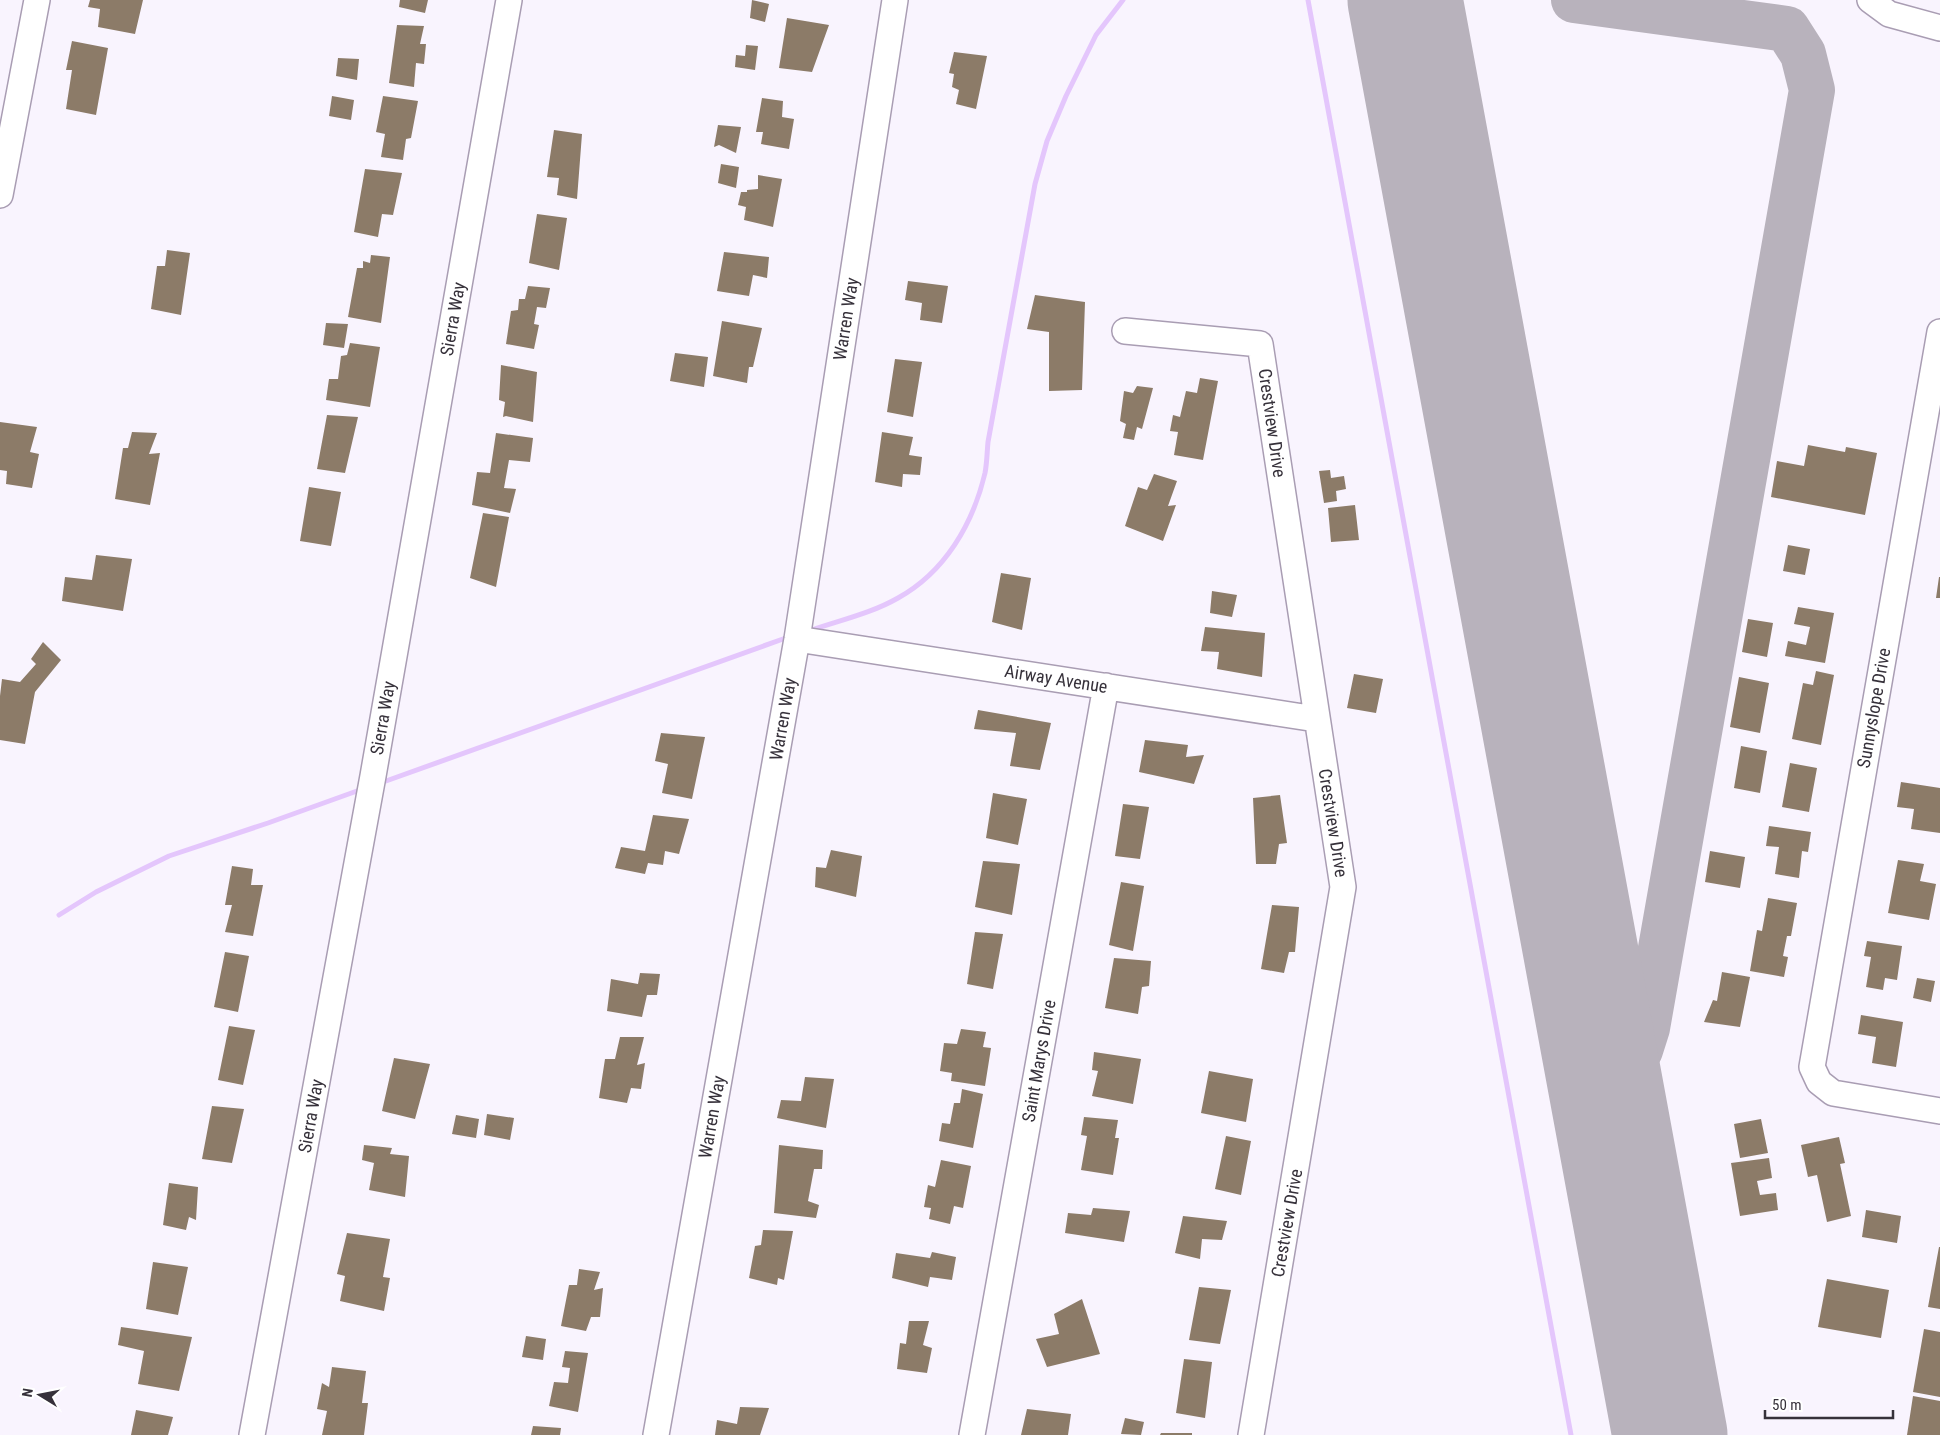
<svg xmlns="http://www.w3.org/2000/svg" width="1940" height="1435" font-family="'Roboto Condensed',sans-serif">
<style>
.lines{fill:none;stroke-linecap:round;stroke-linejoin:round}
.stream{stroke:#e4c6fc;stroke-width:5}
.taxiway{stroke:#b8b2bc;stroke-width:46}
.runway{stroke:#b8b2bc;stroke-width:115}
.building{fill:#8c7b68}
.minor-casing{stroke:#a99db3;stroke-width:28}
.minor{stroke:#fff;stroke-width:25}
.labels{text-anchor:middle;stroke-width:4.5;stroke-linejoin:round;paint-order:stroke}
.street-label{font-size:18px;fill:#36313a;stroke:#fff}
</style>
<rect width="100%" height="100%" fill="#f9f4fe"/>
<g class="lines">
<!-- stream -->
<path class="stream" d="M1308,0l263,1435
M812,630c29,-10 60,-17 86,-32 47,-26 75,-74 87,-125 2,-10 2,-21 3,-31l47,-258 12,-43 19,-45 30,-61 27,-35
M386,781l397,-142
M59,915l37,-23 73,-36 99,-33 89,-32"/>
<!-- taxiway -->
<path class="taxiway" d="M1574,0l213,29 16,25 9,36 -165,938 -7,22 -11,16 -25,6
M1408,18l7,-18"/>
<!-- runway -->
<path class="runway" d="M1405,0l265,1435"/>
</g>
<!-- building -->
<path class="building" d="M90,0h53l-8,34 -37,-7 2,-18 -12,-2z
M400,0h28l-3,13 -26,-6z
M752,0l17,4 -4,18 -15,-4z
M787,18l42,7 -17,47 -33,-4z
M397,25l27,1 -4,18h6l-2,20 -8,-1 -2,24 -25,-4z
M72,41l36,7 -12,67 -30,-6 6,-39h-6z
M746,45l12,1 -3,24 -20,-3 1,-12 9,1z
M954,52l33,4 -11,53 -20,-5 3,-14 -7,-3 2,-13 -5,-1z
M338,58l21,1 -2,21 -21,-4z
M332,96l22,4 -3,20 -22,-4z
M383,96l35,5 -7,37 -5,1 -3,21 -22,-3 4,-23 -9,-2z
M762,98l21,3 -1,16 12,2 -5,30 -28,-5 2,-12h-7z
M718,125l23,2 -5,26 -17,-8 -5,2z
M554,130l28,4 -5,65 -20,-4 2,-17 -12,-1z
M721,164l18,3 -3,21 -18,-5z
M365,169l37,4 -9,42 -11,-1 -4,23 -24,-5z
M758,175l24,4 -9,48 -29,-7 2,-13 -8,-2 3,-13h6v-2l11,-1z
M537,214l30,4 -8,52 -30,-7z
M167,250l23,3 -9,62 -30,-6 6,-43h8z
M724,252l45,5 -2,21 -14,-3 -4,21 -32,-5z
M371,255l19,2 -9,66 -33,-6 9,-49h6v-7l7,2z
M908,281l40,5 -6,37 -22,-3 2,-17 -17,-3z
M528,286l22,2 -4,20 -9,-1 -3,17 5,1 -5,24 -28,-5 5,-33 7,-1 1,-11h6z
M1035,295l50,7 -3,88 -33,1v-59l-22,-3z
M722,321l40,7 -9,39h-4l-2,16 -34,-7z
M326,323l22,1 -4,24 -21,-3z
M350,343l30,4 -10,60 -44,-7 3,-21h9l3,-23 6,-1z
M675,353l33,4 -4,30 -34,-6z
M895,359l27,3 -9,55 -26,-5z
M501,365l36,7 -4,50 -27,-6 -3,1 2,-15 -6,-2z
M1200,378l18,3 -15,79 -29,-5 4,-23 -8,-1 3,-16 7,2 6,-26 11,2z
M1137,386l16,2 -11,41 -5,-2 -3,13 -11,-2 3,-14 -6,-3 4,-30 9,2z
M327,415l31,2 -13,56 -28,-4z
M0,422l37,5 -7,25 9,2 -7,34 -26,-4 1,-13 -7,-1z
M132,432l25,1 -8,21 11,-1 -10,52 -35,-6 8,-51h5z
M882,432l31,5 -4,18 13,2 -2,18 -17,-1 -1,13 -27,-5z
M496,433l37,5 -3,24 -21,-2 -5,28 12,1 -6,24 -38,-8 5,-33 13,1z
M1808,445l37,7 1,-5 31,6 -12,62 -94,-18 6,-36 27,5z
M1330,470l1,8 13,-2 2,13 -10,2 1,10 -13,2 -5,-32z
M1154,474l23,7 -9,25 8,-1 -13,36 -38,-15 13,-39 9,3z
M309,487l32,5 -10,54 -31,-5z
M1355,505l4,35 -28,2 -3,-34z
M483,513l26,4 -13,70 -26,-9z
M1788,545l22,4 -5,26 -22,-4z
M96,555l36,4 -9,52 -61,-10 3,-24 27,3z
M1001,573l30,5 -9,52 -30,-8z
M1939,577h1v21h-4z
M1212,591l25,4 -5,22 -22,-4z
M1798,607l36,6 -9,50 -40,-7 3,-15 18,4 4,-18 -16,-3z
M1748,619l25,4 -6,34 -25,-5z
M1205,627l60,6 -3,44 -45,-8 2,-17 -18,-1z
M43,642l18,18 -26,32 -10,52 -25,-4v-44l2,-17 18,3 16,-18 -5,-5z
M1816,671l18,4 -13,70 -29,-6 11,-56 10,2z
M1354,674l29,5 -7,34 -29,-5z
M1739,677l30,6 -9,50 -30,-6z
M978,710l73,13 -11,47 -30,-4 6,-33 -42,-4z
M661,733l44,4 -13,62 -30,-6 6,-29 -13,-3z
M1145,740l43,5 -2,12 18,-2 -10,29 -55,-12z
M1741,746l26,5 -7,42 -26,-5z
M1790,763l27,5 -8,44 -27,-5z
M1901,782l39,6v45l-29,-4 3,-20 -17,-2z
M993,793l34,6 -9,46 -32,-7z
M1280,795l7,48 -8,1 -3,20h-20l-3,-66z
M1123,804l26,3 -9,52 -25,-3z
M653,815l36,4 -10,35 -14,-3 -2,14 -15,-2 -3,11 -30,-6 6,-21 24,4z
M1769,826l42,6 -3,20 -6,-1 -3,27 -24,-4 4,-27 -13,-1z
M831,850l31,6 -6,41 -41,-10 1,-20 10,1z
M1710,851l35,6 -5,31 -35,-6z
M1898,860l26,4 -4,17 16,3 -7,36 -41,-7z
M983,861l37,3 -8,51 -37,-8z
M232,866l21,3 -2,16h12l-10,51 -28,-4 7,-27h-7z
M1121,882l23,4 -11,65 -24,-6z
M1768,898l29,5 -6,33h-4l-4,20 5,1 -4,20 -34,-6 7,-41 5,1z
M1272,905l27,2 -4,45h-6l-5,21 -23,-4z
M975,932l28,2 -10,55 -26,-5z
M1867,941l35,5 -5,34 -12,-2 -2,12 -17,-3 5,-30 -7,-1z
M225,952l24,4 -11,56 -24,-5z
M1114,958l37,3 -2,25 -7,1 -4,27 -33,-6z
M1722,972l28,5 -10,50 -36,-5 9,-22 4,1z
M640,973l20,1 -3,21h-10l-5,22 -35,-6 4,-32 27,5z
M1917,978l18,3 -4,21 -18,-4z
M1861,1015l42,7 -7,45 -24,-4 4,-26 -18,-3z
M229,1026l26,4 -12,55 -25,-5z
M961,1029l25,3 -3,15 8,1 -6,38 -34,-5 1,-8 -12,-2 4,-28 13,1z
M620,1037h24l-7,28 8,-2 -4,26 -10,-1 -4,15 -28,-5 6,-39h10z
M1094,1052l47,7 -8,45 -41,-8 6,-25 -6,-1z
M394,1058l36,6 -15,55 -33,-8z
M1209,1071l44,8 -7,43 -45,-9z
M805,1077l29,2 -8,49 -49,-10 4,-18 20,1z
M962,1089l21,5 -10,54 -34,-7 3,-18 8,1 4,-21h6z
M212,1106l32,3 -12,54 -30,-4z
M487,1114l27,4 -4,22 -26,-5z
M456,1115l23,4 -3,19 -24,-4z
M1084,1117l34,3 -3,18h4l-6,37 -32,-5 6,-34 -6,-1z
M1761,1119l7,34 -28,5 -6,-34z
M1226,1136l25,5 -10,54 -26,-6z
M1839,1137l6,26 -5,1 11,52 -24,6 -10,-47 -9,2 -7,-32z
M364,1145l28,3 -2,6 19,2 -4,41 -36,-7 5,-27 -12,-3z
M779,1145l44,5 -1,19h-8l-6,32 11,4 -3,13 -42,-5z
M1769,1158l3,20 -15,3 3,14 16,-2 2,17 -38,6 -9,-53z
M941,1160l30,6 -8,42 -9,-2 -4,18 -21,-5 2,-11 -7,-1 4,-22 7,2z
M169,1183l29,4 -2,33 -7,-3 -3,13 -23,-5z
M1093,1208l37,3 -6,31 -59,-9 3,-20 23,2z
M1866,1210l35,6 -4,27 -35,-6z
M1183,1216l44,5 -5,19 -20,-1 -2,20 -25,-6z
M763,1230l30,1 -9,49 -6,-2 -1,7 -28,-7 6,-32 6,-1z
M347,1233l43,6 -7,38 7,1 -6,33 -44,-10 5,-25 -8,-2z
M1939,1247h1v62l-12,-2z
M932,1252l24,5 -4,23 -22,-3 -2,10 -36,-9 4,-25 34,5z
M153,1262l35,5 -10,48 -32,-6z
M579,1269l21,3 -6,18 9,-2 -3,29h-9l-5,14 -25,-5 8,-41h8z
M1827,1279l62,11 -8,48 -63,-11z
M1199,1287l32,3 -11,54 -31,-4z
M1082,1299l18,55 -53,13 -11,-28 23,-5 -5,-20z
M909,1321h20l-6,24 9,3 -5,25 -30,-4 3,-26 6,1z
M121,1327l71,10 -13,54 -41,-7 6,-33 -26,-6z
M1924,1329l16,3v65l-27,-5z
M526,1336l20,3 -3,21 -21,-3z
M565,1351l23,2 -10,59 -29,-6 5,-24 14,1 2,-15 -8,-1z
M1184,1359l28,3 -7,56 -29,-5z
M332,1367l34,4 -4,32h6l-4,32h-42l5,-24 -10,-2 5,-26 7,4z
M1913,1396l27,5v34h-33z
M740,1407l29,1 -9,27h-45l2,-15 20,4z
M1027,1409l44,5 -3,21h-47z
M136,1410l37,7 -5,18h-37z
M1125,1418l19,4 -3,13 -20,-1z
M533,1426l28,2 -1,7h-29z
M1161,1433h31v2h-32z"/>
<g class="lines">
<!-- minor casing -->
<g class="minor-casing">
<path id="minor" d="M1870,0l19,14 51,14
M0,195l37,-195
M1125,331l135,13 83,543 -92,548
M1940,332l-128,735 7,15 14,11 107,18
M797,639l519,80
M252,1435l121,-659 136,-776
M656,1435l141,-796 98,-639
M972,1435l134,-749"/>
</g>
<!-- minor -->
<use href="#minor" class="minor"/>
</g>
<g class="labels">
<!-- street labels -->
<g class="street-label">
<text transform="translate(453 319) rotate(-80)" y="6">Sierra Way</text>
<text transform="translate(846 319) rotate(-81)" y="6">Warren Way</text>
<text transform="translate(1272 423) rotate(82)" y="6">Crestview Drive</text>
<text transform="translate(1056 679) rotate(9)" y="6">Airway Avenue</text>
<text transform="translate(1874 708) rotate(-80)" y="6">Sunnyslope Drive</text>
<text transform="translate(383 718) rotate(-80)" y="6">Sierra Way</text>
<text transform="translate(783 719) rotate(-80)" y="6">Warren Way</text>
<text transform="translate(1333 823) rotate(81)" y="6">Crestview Drive</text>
<text transform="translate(1039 1061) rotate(-80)" y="6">Saint Marys Drive</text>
<text transform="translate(311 1116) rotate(-80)" y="6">Sierra Way</text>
<text transform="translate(712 1117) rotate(-80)" y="6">Warren Way</text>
<text transform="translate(1287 1223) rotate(-80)" y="6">Crestview Drive</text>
</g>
</g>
<!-- north arrow -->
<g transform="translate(40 1395) rotate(280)" stroke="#ffffff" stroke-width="4" paint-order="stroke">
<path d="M0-4L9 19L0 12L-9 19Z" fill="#36313a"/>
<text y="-8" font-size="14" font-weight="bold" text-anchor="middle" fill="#36313a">N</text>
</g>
<!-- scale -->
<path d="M1765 1410v8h128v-8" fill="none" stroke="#36313a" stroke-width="2.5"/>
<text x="1772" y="1410" font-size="15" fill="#36313a" stroke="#ffffff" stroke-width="4" paint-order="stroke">50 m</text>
</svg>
